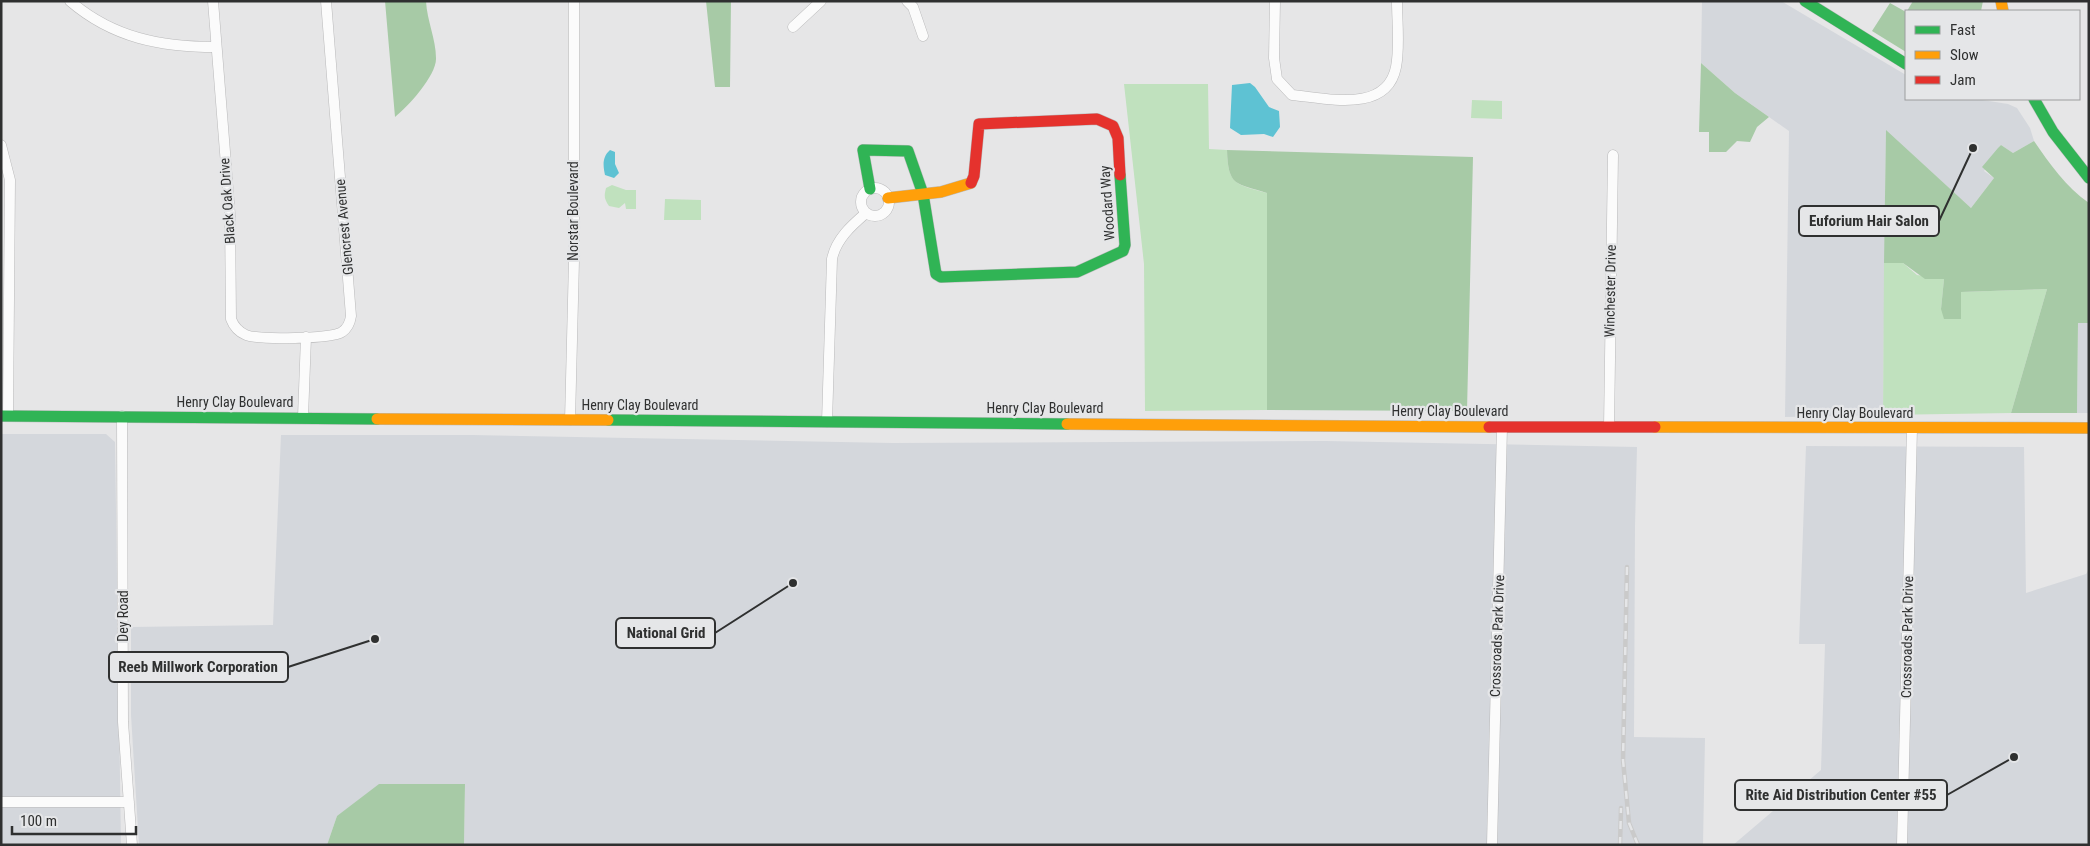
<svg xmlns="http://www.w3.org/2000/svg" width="2090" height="846" font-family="'Roboto Condensed',sans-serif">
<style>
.built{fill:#d4d7dc}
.green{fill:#c0e1be}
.forest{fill:#a7caa6}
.water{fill:#5ec2d3}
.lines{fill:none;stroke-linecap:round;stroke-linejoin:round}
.street-casing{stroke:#b9b9ba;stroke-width:11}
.fast-casing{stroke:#b9b9ba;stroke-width:12}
.slow-casing{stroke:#b9b9ba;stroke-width:12}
.jam-casing{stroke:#b9b9ba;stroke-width:12}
.street{stroke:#fbfbfb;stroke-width:10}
.fast{stroke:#30b455;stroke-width:11}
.slow{stroke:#ff9f0a;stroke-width:11}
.jam{stroke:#e5322d;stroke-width:11}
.rail-casing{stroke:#cacaca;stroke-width:4.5}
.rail{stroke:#e5e6e8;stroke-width:2.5;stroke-dasharray:8;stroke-linecap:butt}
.labels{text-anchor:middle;stroke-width:4.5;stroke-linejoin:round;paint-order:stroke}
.street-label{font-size:14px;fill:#2f3030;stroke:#e5e6e8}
.leader{fill:none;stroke:#2f3030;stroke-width:2}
.callout-dot{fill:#2f3030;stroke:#e5e6e8;stroke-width:2}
.callout{fill:#e5e6e8;stroke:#2f3030;stroke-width:2}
.callout-label{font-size:15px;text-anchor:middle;font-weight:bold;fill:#2f3030}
</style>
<rect width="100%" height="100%" fill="#e6e6e7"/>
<!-- built -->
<path class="built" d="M1702,1h79l125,74v24h70l32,5 9,4 13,20 4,13 -21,12 -12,-8 -17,26 10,7 -23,30 -85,-77 -3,284 -98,2 4,-286 -54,-38 -34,-30z
M2078,323h11v90h-12z
M1,434h105l9,8 6,403h-120z
M281,435h191l420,8 433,-2 312,6 -2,79 -1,211 71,1 -2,107h-1239l1,-61 -128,32 -10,29h-188l-8,-130v-88l142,-2z
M1806,446l218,1 2,146 60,-19 3,-5v276h-356l88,-75 4,-126h-26z"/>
<!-- green -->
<path class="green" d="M1124,84h84l1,65 18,1c1,35 8,34 40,43v217l-122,1 -1,-147z
M1472,100l30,1v18l-31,-1z
M612,185l14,5h10v19h-10l-1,-6 -6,5 -10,-2c-5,-7 -5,-10 -3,-18z
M665,199l36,1v20h-37z
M1884,263h19l14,12 27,4 -3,30 20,-17 86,-3 -36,124 -128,2z"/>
<!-- forest -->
<path class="forest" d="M385,1h41c1,20 10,38 10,57 1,17 -28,49 -41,59z
M706,1h25l-1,86h-15z
M1913,1h70l-2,10h-74z
M1890,3l16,9v40l-34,-21z
M1701,63l34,30 34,24 -12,10 -7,15 -13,-1 -11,11h-17v-20h-10z
M1886,130l85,78 23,-30 -12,-11 16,-19 3,-3 12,8 21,-12c15,22 32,46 55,62v120h-11l-1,90h-66l36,-124 -86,3v27h-17l-3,-10 3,-30h-19l-22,-16h-19z
M1227,150l246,7 -6,254 -200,-1v-217c-31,-10 -39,-6 -40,-43z
M379,784h86l-1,61h-137l10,-29z"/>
<!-- water -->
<path class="water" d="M1250,83l5,4 14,20 10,4 1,16 -7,10 -9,-3 -23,1 -11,-7 2,-43z
M610,150l5,2v12l4,9 -5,5 -9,-3c-2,-9 -3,-18 5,-25z"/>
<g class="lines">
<!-- street casing -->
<g class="street-casing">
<path id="street" d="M70,1c43,37 91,46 146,46
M213,1l17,214 1,104c3,8 8,13 15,16 12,5 86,4 96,-3 6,-4 8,-9 9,-16l-25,-315
M907,1l6,6 10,29
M1275,1l-1,57 3,21 15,16c34,3 95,19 104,-28 4,-20 1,-45 1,-66
M793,27l28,-26
M1,145l9,35 -2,236
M861 202a14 14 0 1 1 28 0a14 14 0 1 1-28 0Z
M122,416l1,306 9,123
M303,417l3,-80
M570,420l4,-160v-259
M827,422l5,-163c4,-20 20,-34 34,-46
M1609,427l4,-272
M1,802h128
M1492,845l10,-418
M1902,845l10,-417"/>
</g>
<!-- fast casing -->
<g class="fast-casing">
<path id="fast" d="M1805,1l101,63
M2034,99l19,33 36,46
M870,189l-7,-39 45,1 15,43 13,80 5,3 136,-5 46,-21 2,-6 -5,-70
M1,416l376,3
M608,420l459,4"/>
</g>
<!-- slow casing -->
<g class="slow-casing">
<path id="slow" d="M2001,1l2,10
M888,198l53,-6 30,-9
M377,419l231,1
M1067,424l422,3
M1655,427l434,1"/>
</g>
<!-- jam casing -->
<g class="jam-casing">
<path id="jam" d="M971,183l3,-7 5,-52 118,-5 16,7 5,12 2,37
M1489,427h166"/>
</g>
<!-- street -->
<use href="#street" class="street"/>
<!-- fast -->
<use href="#fast" class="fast"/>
<!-- slow -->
<use href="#slow" class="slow"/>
<!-- jam -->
<use href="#jam" class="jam"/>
<!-- rail casing -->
<g class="rail-casing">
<path id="rail" d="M1627,567l-4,193 6,63 9,22
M1620,845l1,-37"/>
</g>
<!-- rail -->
<use href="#rail" class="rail"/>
</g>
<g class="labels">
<!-- street labels -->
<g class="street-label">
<text transform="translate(227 201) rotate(-94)" y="5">Black Oak Drive</text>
<text transform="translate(1107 203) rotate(-94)" y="5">Woodard Way</text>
<text transform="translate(573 211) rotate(-90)" y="5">Norstar Boulevard</text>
<text transform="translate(344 227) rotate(-95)" y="5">Glencrest Avenue</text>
<text transform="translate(1610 291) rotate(-89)" y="5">Winchester Drive</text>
<text x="235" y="407">Henry Clay Boulevard</text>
<text x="640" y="410">Henry Clay Boulevard</text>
<text x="1045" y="413">Henry Clay Boulevard</text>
<text x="1450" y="416">Henry Clay Boulevard</text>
<text x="1855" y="418">Henry Clay Boulevard</text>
<text transform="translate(123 616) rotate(-90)" y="5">Dey Road</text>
<text transform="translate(1497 636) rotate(-88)" y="5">Crossroads Park Drive</text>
<text transform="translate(1907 637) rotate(-89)" y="5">Crossroads Park Drive</text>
</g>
</g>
<!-- callouts -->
<path class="leader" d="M1973 148L1939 221M793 583L715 633M375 639L288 667M2014 757L1947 795"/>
<g class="callout-dot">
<circle cx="1973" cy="148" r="5"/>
<circle cx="793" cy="583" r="5"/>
<circle cx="375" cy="639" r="5"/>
<circle cx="2014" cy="757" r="5"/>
</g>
<g class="callout">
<rect x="1799" y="206" width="140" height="30" rx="5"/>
<rect x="616" y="618" width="99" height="30" rx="5"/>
<rect x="109" y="652" width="179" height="30" rx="5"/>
<rect x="1735" y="780" width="212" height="30" rx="5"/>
</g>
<g class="callout-label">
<text x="1869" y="226">Euforium Hair Salon</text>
<text x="666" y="638">National Grid</text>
<text x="198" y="672">Reeb Millwork Corporation</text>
<text x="1841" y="800">Rite Aid Distribution Center #55</text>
</g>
<!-- border -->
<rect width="2090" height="846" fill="none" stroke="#2f3030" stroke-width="5"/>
<!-- legend -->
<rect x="1905" y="10" width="175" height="90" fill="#e5e6e8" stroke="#9c9d9e"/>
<rect x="1915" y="26" width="25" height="8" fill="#30b455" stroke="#9c9d9e"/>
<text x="1950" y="35" font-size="15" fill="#2f3030">Fast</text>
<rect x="1915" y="51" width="25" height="8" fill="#ff9f0a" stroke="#9c9d9e"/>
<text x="1950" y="60" font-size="15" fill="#2f3030">Slow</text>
<rect x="1915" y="76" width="25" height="8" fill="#e5322d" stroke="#9c9d9e"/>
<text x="1950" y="85" font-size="15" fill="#2f3030">Jam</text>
<!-- scale -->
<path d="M12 826v8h124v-8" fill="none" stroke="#2f3030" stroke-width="2.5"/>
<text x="20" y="826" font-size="15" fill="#2f3030" stroke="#e5e6e8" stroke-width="4" paint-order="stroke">100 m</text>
</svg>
